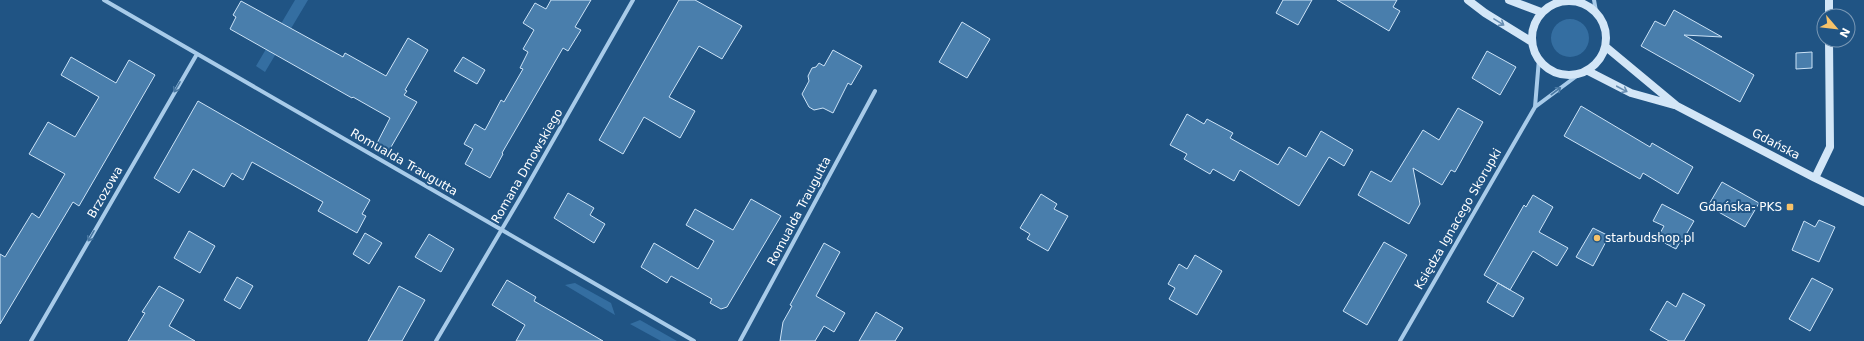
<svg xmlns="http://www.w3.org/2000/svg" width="1864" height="341" font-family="'DejaVu Sans',sans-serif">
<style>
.green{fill:#346ea1}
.building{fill:#497eac;stroke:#cce3f7}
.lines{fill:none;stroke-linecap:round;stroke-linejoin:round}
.street{stroke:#a8cbe9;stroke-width:4}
.secondary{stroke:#d3e6f7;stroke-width:8}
.oneway{stroke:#688eb2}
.oneway2{stroke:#4978a2}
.poi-dot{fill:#f6c269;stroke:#205484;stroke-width:1.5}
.labels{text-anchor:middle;stroke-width:4;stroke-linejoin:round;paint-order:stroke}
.street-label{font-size:12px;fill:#fff;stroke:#205484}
.poi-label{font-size:12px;fill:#fff;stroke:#205484;text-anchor:end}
</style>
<rect width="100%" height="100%" fill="#205484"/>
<!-- green -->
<path class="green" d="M295,0h13l-43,72 -9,-6z
M1551 38a19 19 0 1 1 38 0a19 19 0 1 1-38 0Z
M575,283l36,20 4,12 -50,-30z
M640,320l37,21h-16l-31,-17z"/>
<!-- building -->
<path class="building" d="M551,0h40l-16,27 6,3 -13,21 -5,-3 -61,105 1,1 -13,24 -25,-14 8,-15 -9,-5 11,-20 10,6 16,-30 3,2 19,-33 -3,-1 8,-16 -5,-3 11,-19 -11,-7 12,-20 11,6z
M679,0h16l47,26 -20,33 -23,-13 -30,51 26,14 -15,27 -36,-21 -21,37 -24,-14z
M1283,0h29l-14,25 -22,-12z
M1337,0h60l-4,7 7,4 -11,20z
M241,1l102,56 2,-4 41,23 22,-38 20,12 -23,40 2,1 -3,4 13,7 -30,52 -12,-7 15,-29 -37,-21 -1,1 -122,-69 6,-12 -3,-2z
M1674,10l48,27 -38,-2 70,40 -14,27 -99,-56 14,-25 10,5z
M962,22l28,17 -23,39 -28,-16z
M833,50l29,16 -11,19 -3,-2 -15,30 -10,-5 -9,2 -5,-3 -7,-13 7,-13 -1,-5 4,-8 4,-1 3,-4 5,3z
M1487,51l29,16 -16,28 -28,-17z
M1812,52v16l-16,1v-16z
M71,57l45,26 13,-23 26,15 -76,131 -6,-4 -73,122v-70l5,3 27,-44 7,5 26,-44 -36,-20 19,-32 27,15 24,-40 -38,-22z
M463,57l22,13 -8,14 -23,-13z
M198,101l172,99 -8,14 4,2 -9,17 -39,-22 5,-9 -71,-40 -9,18 -11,-7 -8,14 -31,-18 -14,24 -25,-15z
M1581,106l69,41 2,-4 41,24 -15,27 -35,-21 -3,6 -76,-43z
M1458,108l25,14 -28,50 -4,-2 -9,15 -29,-17 7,36 -11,20 -51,-29 13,-24 20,11 32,-52 16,10z
M1187,114l17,10 3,-5 26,14 -3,5 48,27 11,-18 17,10 15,-26 32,19 -9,16 -15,-9 -30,49 -59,-36 -6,11 -21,-12 -3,5 -26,-15 3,-5 -17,-9z
M1722,182l37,21 -14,24 -37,-21z
M568,193l26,15 -4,7 15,9 -11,19 -40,-25z
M1041,194l16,10 -3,5 14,7 -20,35 -21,-12 3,-5 -10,-6z
M1533,195l20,12 -14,25 29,16 -11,18 -24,-15 -23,39 -26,-15 40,-70 2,2z
M751,199l30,17 -54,91 -6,2 -11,-6 2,-4 -41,-23 -4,7 -26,-16 13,-24 44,26 16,-28 -28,-16 9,-16 38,21z
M1662,204l32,17 -13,22 -1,-1 -4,7 -19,-10 7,-13 -11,-5z
M1819,220l16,7 -16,35 -27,-12 12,-29 11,6z
M1593,228l16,8 -16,30 -17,-9z
M189,231l26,15 -15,27 -26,-15z
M365,233l17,10 -13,21 -16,-10z
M429,234l25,15 -13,23 -26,-15z
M1384,242l23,13 -40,70 -24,-14z
M824,243l16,9 -24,44 29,17 -11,19 -10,-6 -9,15h-35l3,-19 9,-16 -2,-1z
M1195,255l27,16 -25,44 -28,-16 6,-11 -7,-4 11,-20 8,5z
M237,277l16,9 -13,23 -16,-9z
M1812,278l21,11 -23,42 -21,-12z
M507,280l29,17 -2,4 69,40h-87l9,-16 -33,-20z
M1498,283l26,15 -11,19 -26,-15z
M159,286l25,14 -15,26 26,15h-67l17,-28 -3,-1z
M399,286l26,14 -23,41h-34z
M1683,293l22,12 -21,36h-15l-19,-11 17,-29 9,6z
M876,312l27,16 -8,13h-36z"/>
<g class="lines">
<!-- street -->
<path class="street" d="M104,0l590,341
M1594,0l2,11
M1555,3l2,-3
M1535,107l43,-32
M31,341l166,-287
M436,341l86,-146 111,-195
M740,341l135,-250
M1400,341l135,-234 4,-48"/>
<!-- secondary -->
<path class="secondary" d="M1468,0l17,13 47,29
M1509,0l32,12
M1829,0v16
M1532 38a37 37 0 1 1 74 0a37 37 0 1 1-74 0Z
M1606,47l71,59 138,72 49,24
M1588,71l43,22 43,12
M1815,178l15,-31 -1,-107"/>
</g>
<!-- one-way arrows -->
<defs><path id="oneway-shaft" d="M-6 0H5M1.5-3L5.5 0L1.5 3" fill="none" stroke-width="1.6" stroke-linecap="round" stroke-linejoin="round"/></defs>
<g class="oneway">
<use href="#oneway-shaft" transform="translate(1499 22) rotate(32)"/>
<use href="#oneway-shaft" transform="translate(1622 89) rotate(28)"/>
</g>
<g class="oneway2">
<use href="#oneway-shaft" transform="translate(177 87) rotate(120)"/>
<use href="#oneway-shaft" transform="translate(1556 91) rotate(-37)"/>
<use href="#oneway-shaft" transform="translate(91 236) rotate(120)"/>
</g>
<!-- markers -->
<g class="poi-dot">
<rect x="1786" y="203" width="8" height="8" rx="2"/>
<circle cx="1597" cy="238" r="4"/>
</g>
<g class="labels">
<!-- street labels -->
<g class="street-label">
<text transform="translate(1776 144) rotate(28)" y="4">Gdańska</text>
<text transform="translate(404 162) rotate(30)" y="4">Romualda Traugutta</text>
<text transform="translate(527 166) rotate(-60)" y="4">Romana Dmowskiego</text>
<text transform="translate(105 192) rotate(-60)" y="4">Brzozowa</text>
<text transform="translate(799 211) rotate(-62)" y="4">Romualda Traugutta</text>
<text transform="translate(1458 219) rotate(-60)" y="4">Księdza Ignacego Skorupki</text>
</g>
<!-- poi labels -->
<g class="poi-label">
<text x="1782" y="211">Gdańska- PKS</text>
<text x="1605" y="242" text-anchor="start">starbudshop.pl</text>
</g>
</g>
<!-- north arrow -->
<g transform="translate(1836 28) rotate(118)"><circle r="19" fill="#205484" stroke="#7998b5"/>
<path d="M0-3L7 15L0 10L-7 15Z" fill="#f6c269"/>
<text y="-6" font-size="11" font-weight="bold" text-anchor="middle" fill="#ffffff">N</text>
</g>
</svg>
